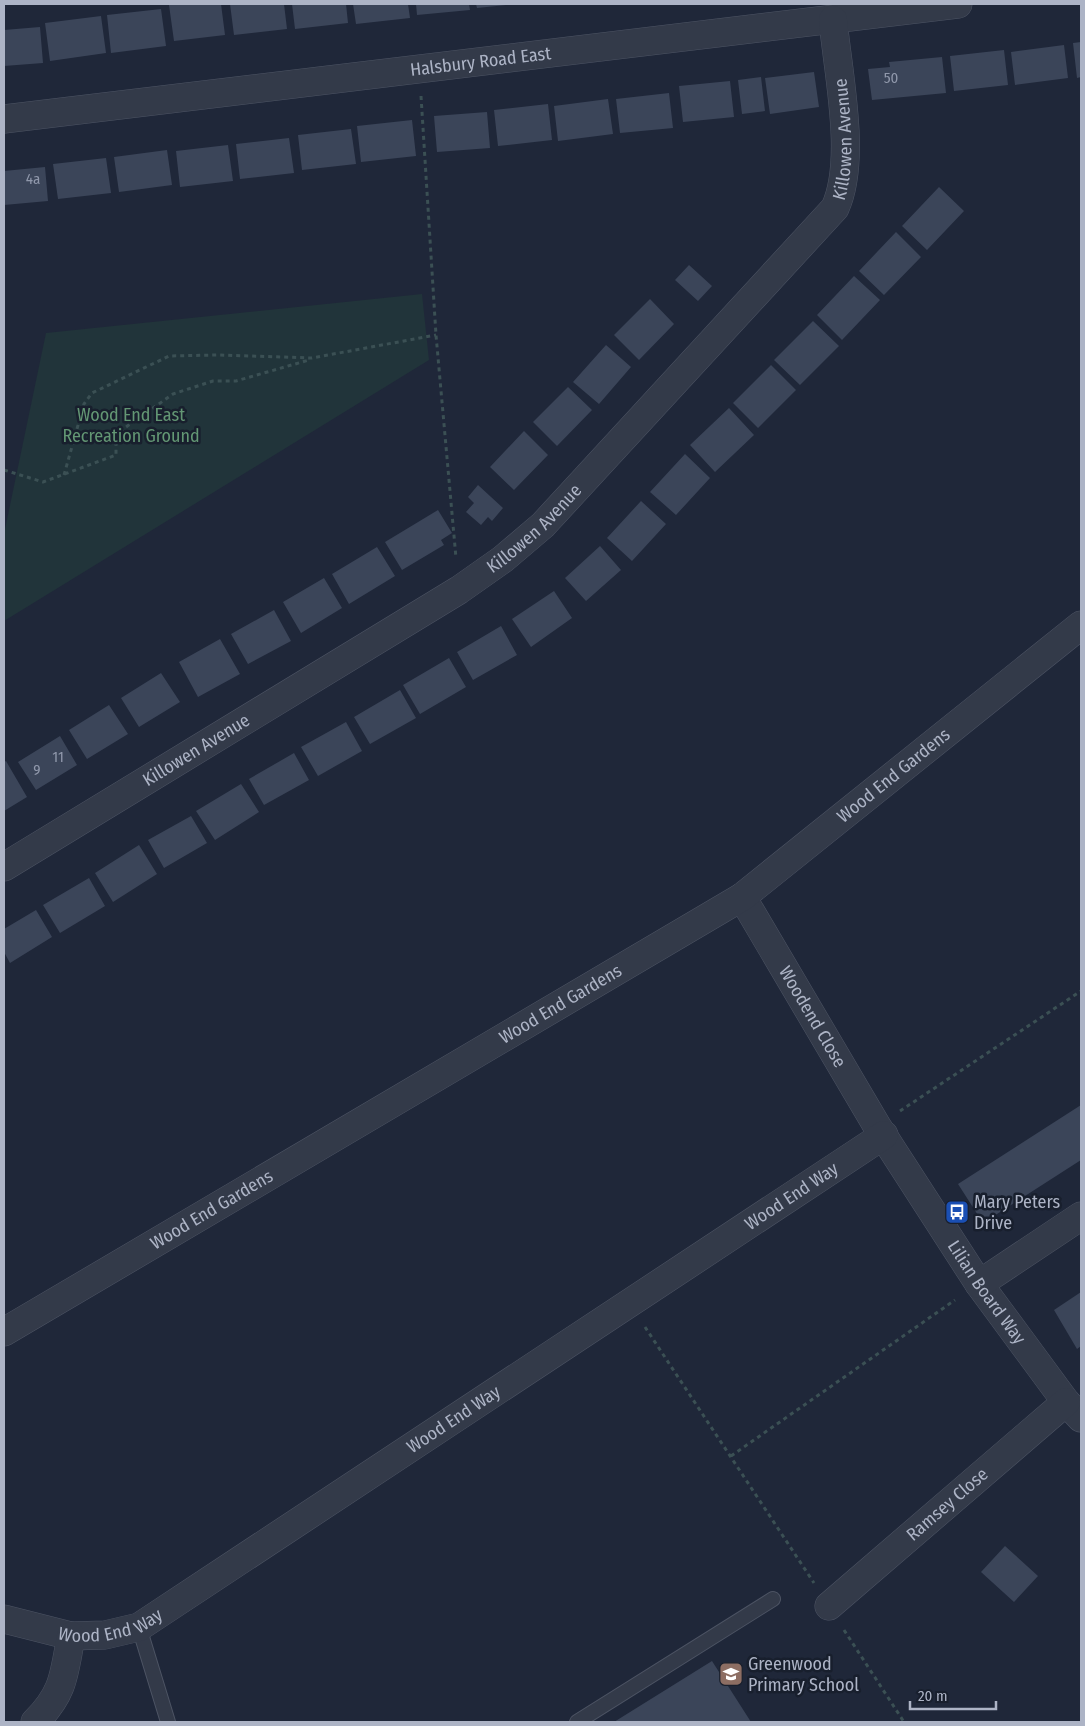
<svg xmlns="http://www.w3.org/2000/svg" width="1085" height="1726" font-family="'Fira Sans Condensed',sans-serif">
<style>
.green{fill:#21343a}
.building{fill:#3b4559}
.lines{fill:none;stroke-linecap:round;stroke-linejoin:round}
.lane-casing{stroke:#4d5464;stroke-width:16}
.street-casing{stroke:#4d5464;stroke-width:29}
.path{stroke:#3b5054;stroke-width:3;stroke-dasharray:4 4;stroke-linecap:butt}
.lane{stroke:#333a49;stroke-width:14}
.street{stroke:#333a49;stroke-width:28}
.labels{text-anchor:middle;stroke-width:5;stroke-linejoin:round;paint-order:stroke}
.number-label{font-size:15px;fill:#9098ab}
.street-label{font-size:18px;fill:#adb4c6;stroke:#181f2d}
.park-label{font-size:18px;fill:#639774;stroke:#181f2d}
.poi-label{font-size:18px;fill:#adb4c6;stroke:#181f2d;text-anchor:start}
</style>
<rect width="100%" height="100%" fill="#1f2739"/>
<!-- green -->
<path class="green" d="M422,294l7,66 -425,261v-87l42,-201z"/>
<!-- building -->
<path class="building" d="M181,4h40l4,31 -51,6 -5,-36z
M230,4h54l3,25 -53,6z
M292,4h54l2,19 -53,6z
M353,4h55l2,14 -54,6z
M416,4h53l1,6 -53,5z
M476,4h30v1l-29,3z
M161,9l5,37 -55,7 -4,-38z
M101,16l5,37 -56,8 -5,-38z
M40,27l3,36 -39,3v-36z
M1081,42v35l-4,1 -4,-35z
M1064,45l4,33 -53,7 -4,-33z
M1004,50l4,35 -54,6 -4,-35z
M942,57l4,36 -74,7 -4,-31 22,-2 -1,-5z
M814,72l5,35 -49,7 -5,-36z
M761,77l4,34 -23,3 -4,-34z
M730,81l4,36 -51,5 -4,-36z
M669,93l4,35 -53,5 -4,-34z
M608,99l5,35 -55,7 -4,-35z
M548,104l4,36 -54,6 -4,-36z
M487,112l3,36 -53,4 -3,-36z
M412,120l4,36 -55,6 -4,-36z
M351,129l5,35 -54,6 -4,-35z
M289,138l5,35 -54,6 -4,-35z
M228,145l5,36 -53,6 -4,-36z
M167,150l5,35 -53,7 -5,-35z
M106,158l5,35 -53,6 -5,-35z
M45,167l3,34 -44,4v-34z
M939,187l25,24 -37,39 -25,-24z
M896,232l25,25 -37,38 -25,-24z
M689,265l23,21 -14,15 -23,-21z
M854,276l26,24 -38,40 -25,-25z
M650,299l24,25 -35,36 -25,-25z
M813,321l26,25 -39,39 -26,-25z
M606,345l25,22 -32,37 -26,-22z
M771,365l25,25 -38,38 -25,-25z
M568,387l24,23 -35,36 -24,-24z
M729,408l25,27 -39,37 -25,-27z
M524,431l24,24 -34,35 -24,-23z
M685,454l25,24 -34,37 -26,-23z
M478,485l25,23 -11,13 -4,-4 -7,8 -15,-13 8,-9 -6,-6z
M641,501l25,23 -34,37 -25,-23z
M438,510l14,23 -11,7 3,5 -42,25 -17,-28z
M600,546l21,24 -35,31 -21,-23z
M377,547l18,29 -46,28 -17,-30z
M324,578l18,30 -41,25 -18,-31z
M554,591l18,27 -41,29 -19,-28z
M274,610l17,31 -43,23 -17,-30z
M501,626l16,29 -44,25 -16,-28z
M220,639l20,35 -42,23 -19,-35z
M449,658l17,29 -46,27 -17,-29z
M161,673l19,29 -41,25 -18,-29z
M400,690l16,28 -46,26 -16,-27z
M109,705l19,29 -41,25 -18,-29z
M346,722l16,29 -44,25 -17,-29z
M60,736l17,29 -41,25 -18,-28z
M294,753l15,27 -45,25 -15,-26z
M6,761l21,36 -23,14v-49z
M241,784l18,28 -44,28 -19,-29z
M191,816l16,27 -43,25 -16,-28z
M139,845l18,29 -44,28 -18,-29z
M89,878l16,28 -45,27 -17,-28z
M36,910l16,27 -42,26 -6,-11v-23z
M1081,1105v55l-98,63 -25,-39z
M1081,1292v54l-4,3 -23,-39z
M1005,1546l33,30 -24,26 -33,-30z
M712,1661l39,61h-137z"/>
<g class="lines">
<!-- lane casing -->
<g class="lane-casing">
<path id="lane" d="M139,1627l29,95
M577,1722l196,-123"/>
</g>
<!-- street casing -->
<g class="street-casing">
<g id="street">
<path id="s1" d="M4,119l954,-115"/>
<path id="s2" d="M4,867l455,-277 44,-31 40,-34 292,-317c22,-48 3,-134 -2,-188"/>
<path id="s3" d="M742,897l135,229 102,158 87,118 15,16"/>
<path d="M979,1284l102,-68"/>
<path id="s4" d="M4,1332l738,-435 339,-272"/>
<path id="s5" d="M829,1606l237,-204"/>
<path id="s6" d="M4,1619l67,17 34,-1 34,-8 745,-492"/>
<path d="M35,1722c29,-29 29,-47 36,-86"/>
</g>
</g>
<!-- path -->
<path class="path" d="M421,96l15,239 20,223
M4,470l39,12 73,-27v-21l57,-40 40,-13h23l73,-21
M64,475l20,-71 8,-11 77,-37 49,-1 94,3 124,-23
M900,1111l181,-120
M645,1327l169,256
M731,1456l224,-156
M844,1630l60,92"/>
<!-- lane -->
<use href="#lane" class="lane"/>
<!-- street -->
<use href="#street" class="street"/>
</g>
<!-- icons -->
<defs>
<g id="bus-square" transform="scale(1.25)"><rect x="-9" y="-9" width="18" height="18" rx="4" fill="#1a4fb4" stroke="#181f2d"/><path d="M-5-6H5V4H4V6H2V4H-2V6H-4V4H-5ZM-3.5-4V0h7V-4ZM-3.5 1.2v1.5H-2V1.2ZM2 1.2v1.5H3.5V1.2Z" fill="#fff"/></g>
<g id="school-square" transform="scale(1.25)"><rect x="-9" y="-9" width="18" height="18" rx="4" fill="#8d6e63" stroke="#181f2d"/><path d="M0-5L7-2L0 1L-7-2ZM-4 1L0 2.5L4 1V4Q0 6-4 4Z" fill="#fff"/></g>
</defs>
<g fill-rule="evenodd">
<use href="#bus-square" x="957" y="1212"/>
<use href="#school-square" x="731" y="1674"/>
</g>
<g class="labels">
<!-- number labels -->
<g class="number-label">
<text x="891" y="83">50</text>
<text x="33" y="184">4a</text>
<text x="58" y="762">11</text>
<text x="37" y="775">9</text>
</g>
<!-- street labels -->
<g class="street-label">
<text dy="6" stroke="none"><textPath href="#s1" startOffset="480">Halsbury Road East</textPath></text>
<text dy="6" stroke="none"><textPath href="#s2" startOffset="1140">Killowen Avenue</textPath></text>
<text dy="6" stroke="none"><textPath href="#s2" startOffset="630">Killowen Avenue</textPath></text>
<text dy="6" stroke="none"><textPath href="#s2" startOffset="225">Killowen Avenue</textPath></text>
<text dy="6" stroke="none"><textPath href="#s4" startOffset="1051">Wood End Gardens</textPath></text>
<text dy="6" stroke="none"><textPath href="#s4" startOffset="646">Wood End Gardens</textPath></text>
<text dy="6" stroke="none"><textPath href="#s3" startOffset="139">Woodend Close</textPath></text>
<text dy="6" stroke="none"><textPath href="#s6" startOffset="920">Wood End Way</textPath></text>
<text dy="6" stroke="none"><textPath href="#s4" startOffset="241">Wood End Gardens</textPath></text>
<text dy="6" stroke="none"><textPath href="#s3" startOffset="465">Lilian Board Way</textPath></text>
<text dy="6" stroke="none"><textPath href="#s6" startOffset="515">Wood End Way</textPath></text>
<text dy="6" stroke="none"><textPath href="#s5" startOffset="156">Ramsey Close</textPath></text>
<text dy="6" stroke="none"><textPath href="#s6" startOffset="110">Wood End Way</textPath></text>
</g>
<!-- park labels -->
<g class="park-label">
<text x="131" y="421">Wood End East<tspan x="131" dy="21">Recreation Ground</tspan></text>
</g>
<!-- poi labels -->
<g class="poi-label">
<text x="974" y="1208">Mary Peters<tspan x="974" dy="21">Drive</tspan></text>
<text x="748" y="1670">Greenwood<tspan x="748" dy="21">Primary School</tspan></text>
</g>
</g>
<!-- border -->
<rect width="1085" height="1726" fill="none" stroke="#adb4c6" stroke-width="10"/>
<!-- scale -->
<path d="M910 1701v8h86v-8" fill="none" stroke="#adb4c6" stroke-width="2.5"/>
<text x="918" y="1701" font-size="15" fill="#adb4c6" stroke="#181f2d" stroke-width="4" paint-order="stroke">20 m</text>
</svg>
